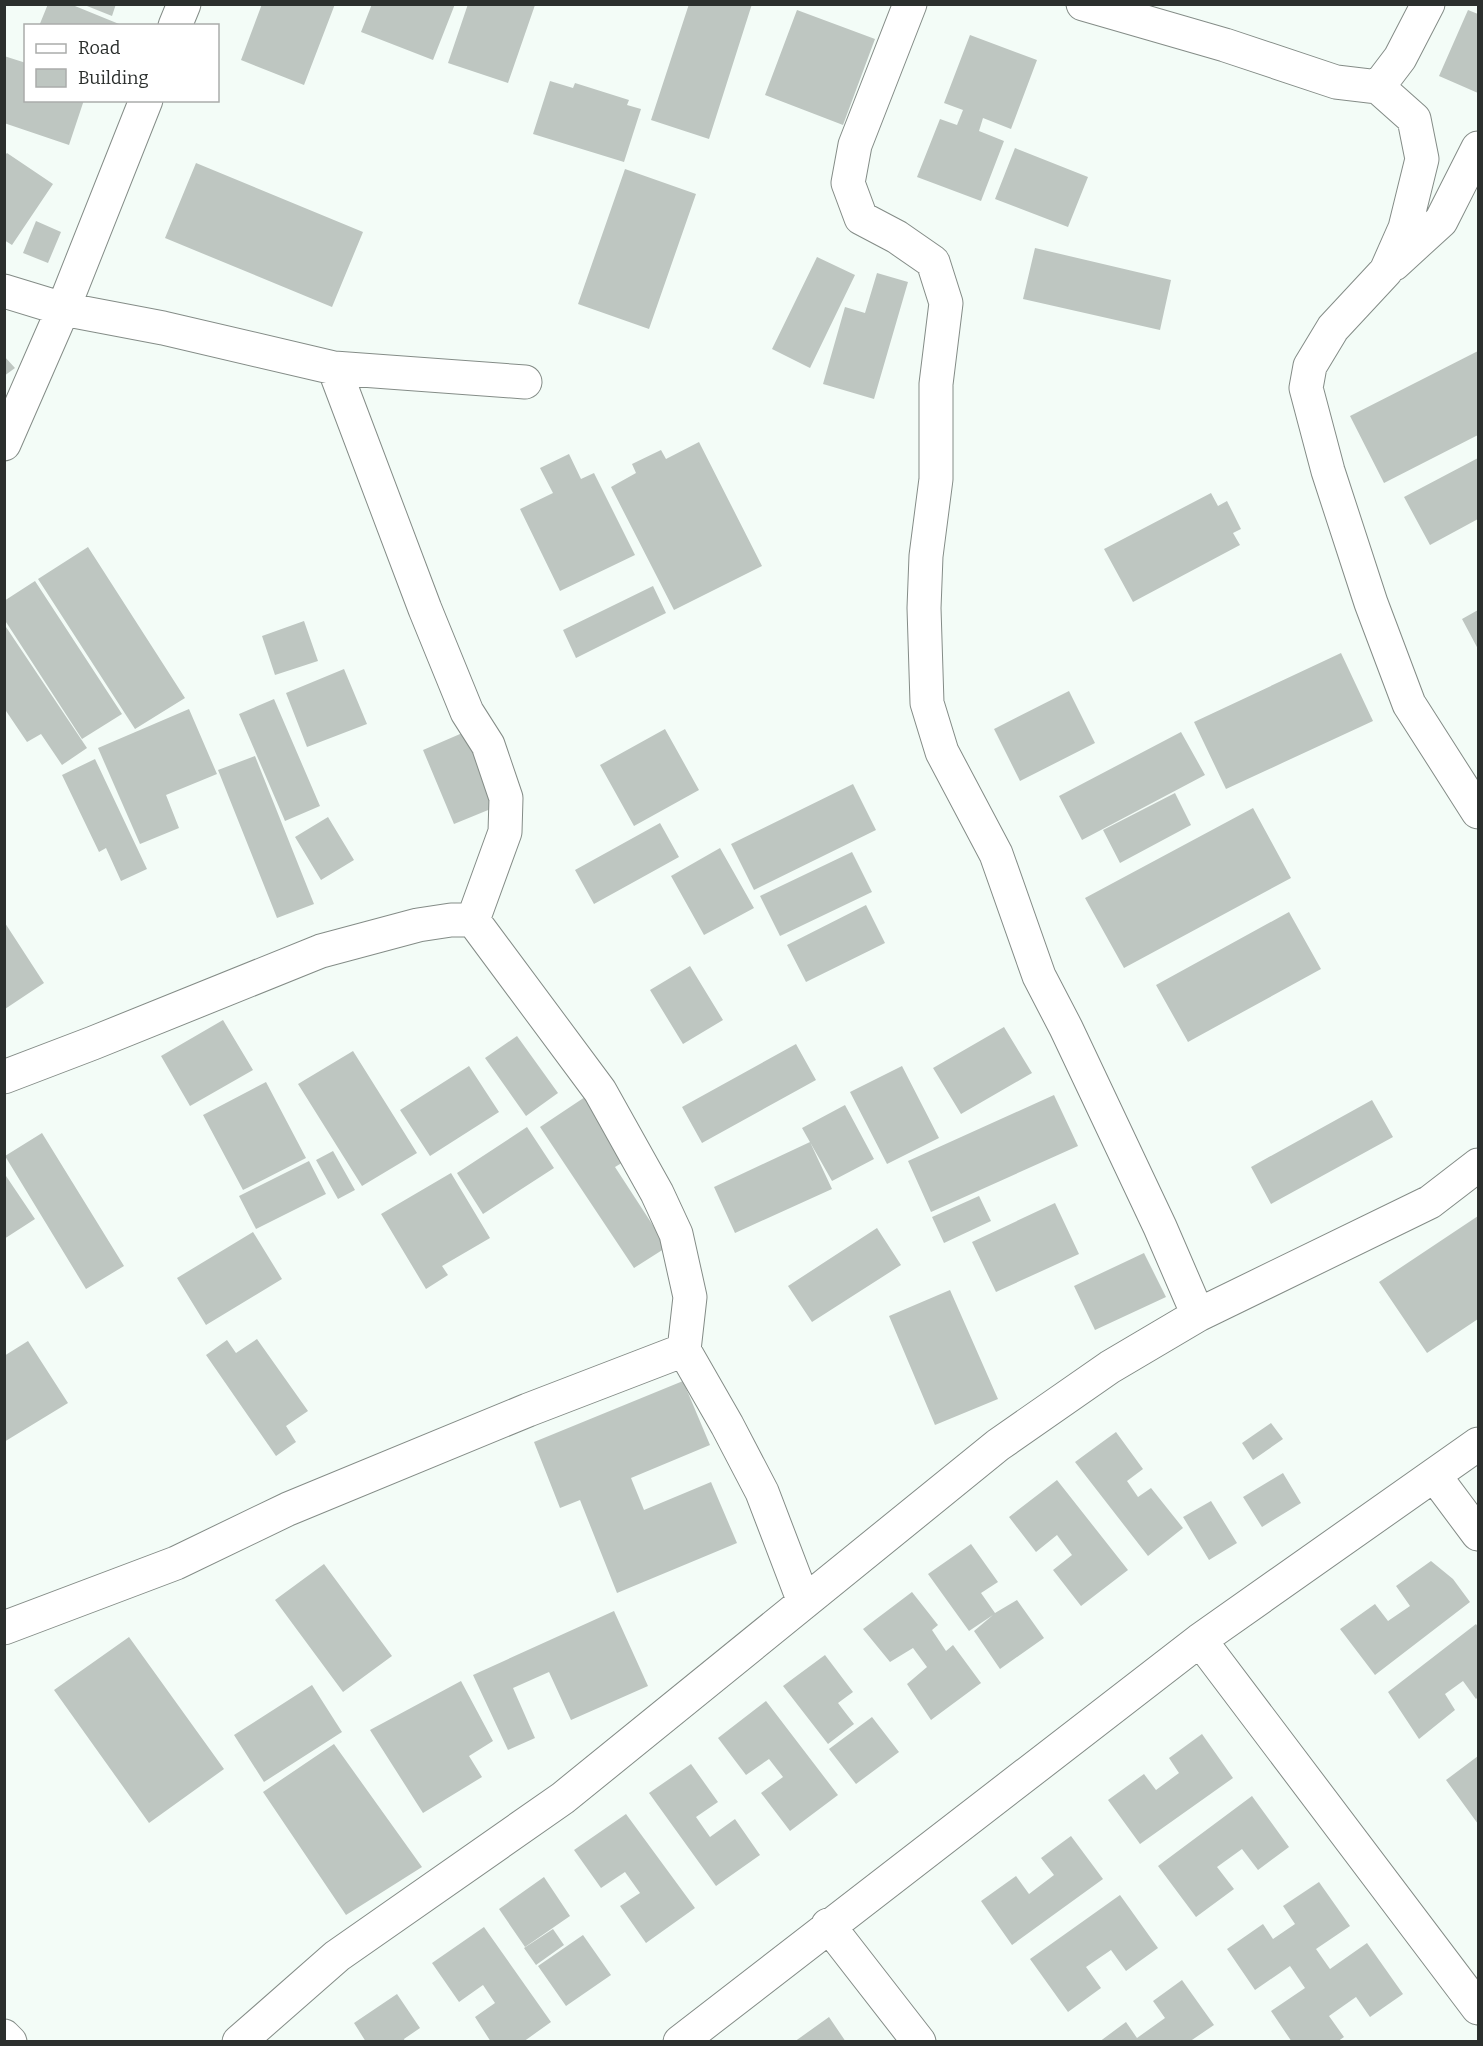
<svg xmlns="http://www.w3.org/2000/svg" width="1483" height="2046" font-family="Bitter,serif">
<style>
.building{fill:#bec6c1}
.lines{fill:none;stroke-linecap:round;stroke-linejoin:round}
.minor-casing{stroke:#848c87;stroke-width:35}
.minor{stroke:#fff;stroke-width:33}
</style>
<rect width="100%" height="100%" fill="#f3fcf7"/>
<!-- building -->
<path class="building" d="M48,4h22l54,22h-85z
M82,4h34l-4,12z
M262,4h73l-31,81 -63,-25z
M372,4h83l-22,56 -72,-28z
M468,4l67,1 -27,78 -60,-20z
M689,4h63l-43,135 -58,-19z
M797,10l78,29 -32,86 -78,-30z
M1468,10l10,4v79l-39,-17z
M970,35l67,25 -26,69 -28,-11 -4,13 25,10 -23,60 -64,-24 23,-58 17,6 6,-15 -19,-7z
M4,56l22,7v37h58l-15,45 -65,-22z
M550,81l23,7 2,-5 54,17 -2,5 14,4 -17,53 -91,-28z
M1015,148l73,29 -20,50 -73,-28z
M7,153l46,31 -41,61 -8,-5v-84z
M196,163l167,69 -31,75 -167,-69z
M625,169l71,25 -47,135 -71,-25z
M36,221l25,11 -13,31 -25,-10z
M1035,248l136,32 -11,50 -137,-31z
M817,257l38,18 -45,93 -38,-19z
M877,273l31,9 -34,117 -51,-15 22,-77 20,6z
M1478,351v84l-94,48 -34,-67z
M4,356l11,12 -11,8z
M699,442l63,124 -88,44 -63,-123 25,-14 -4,-9 29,-14 5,9z
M569,454l12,25 13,-6 41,82 -75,36 -40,-82 33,-16 -13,-25z
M1478,458v61l-48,26 -26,-48z
M1211,493l7,13 9,-5 14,28 -8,4 7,12 -107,57 -29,-53z
M88,547l97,151 -50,31 -97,-150z
M35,581l87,133 -40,25 -78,-120v-18z
M653,586l13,27 -90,45 -13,-28z
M1478,610v39l-16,-30z
M304,621l14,40 -43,14 -13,-39z
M4,624l83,124 -25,17 -21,-31 -14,8 -23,-34z
M1341,653l32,68 -147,68 -32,-67z
M344,669l23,55 -60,23 -21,-54z
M1069,691l26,52 -75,38 -26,-52z
M274,699l46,107 -35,15 -46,-107z
M189,709l28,65 -51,21 13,33 -39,16 -42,-96z
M665,729l34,61 -65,36 -34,-61z
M467,731l31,75 -44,18 -31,-74z
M1181,732l24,43 -123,65 -23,-44z
M255,756l59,148 -37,14 -59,-148z
M95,759l52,110 -26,12 -15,-33 -7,4 -37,-77z
M853,784l23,46 -122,60 -23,-46z
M1175,793l16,32 -71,38 -17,-33z
M1253,808l38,70 -167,90 -39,-70z
M328,817l26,43 -33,20 -26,-43z
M660,823l19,34 -85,47 -19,-34z
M720,848l34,60 -50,27 -33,-59z
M852,852l20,40 -92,44 -20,-40z
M866,905l19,38 -79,39 -19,-37z
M1289,912l32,57 -133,73 -32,-57z
M5,923l39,60 -39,26z
M690,966l33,54 -40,24 -33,-54z
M223,1020l30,50 -63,36 -29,-50z
M1004,1027l28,46 -71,41 -28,-46z
M517,1036l41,57 -32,23 -41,-58z
M796,1044l20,36 -114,63 -20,-36z
M353,1051l64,102 -55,33 -64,-102z
M469,1066l30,46 -69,44 -30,-46z
M902,1066l37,72 -52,26 -37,-72z
M266,1082l40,76 -63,32 -40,-75z
M588,1095l42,63 -15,9 52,80 -33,21 -94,-141z
M1054,1095l24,51 -147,66 -23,-51z
M1372,1100l21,37 -122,67 -20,-37z
M845,1105l29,54 -42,22 -30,-53z
M527,1127l27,41 -71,46 -26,-41z
M42,1133l82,133 -38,23 -81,-133z
M810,1142l22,47 -97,44 -21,-46z
M333,1151l22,39 -17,9 -22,-39z
M309,1161l17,33 -70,35 -17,-33z
M4,1173l31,46 -31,20z
M451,1173l39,65 -48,28 6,9 -22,14 -45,-75z
M979,1196l12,25 -47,22 -12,-26z
M1055,1203l24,51 -83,38 -24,-50z
M1478,1216v103l-51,34 -48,-71z
M877,1228l24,37 -89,57 -24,-36z
M253,1232l29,47 -76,46 -29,-47z
M1144,1253l22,44 -71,33 -21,-44z
M950,1290l48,109 -63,26 -46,-109z
M257,1339l51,72 -22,15 10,16 -20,14 -70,-101 21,-15 9,13z
M28,1341l40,62 -64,39v-86z
M683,1381l27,64 -79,33 13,32 67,-28 26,61 -120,50 -37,-93 -20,8 -26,-66z
M1271,1423l12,16 -30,21 -11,-17z
M1116,1432l27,37 -16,12 11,16 13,-9 32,40 -35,28 -73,-94z
M1283,1473l18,30 -39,24 -19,-30z
M1057,1480l71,90 -47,36 -28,-36 19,-15 -15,-20 -21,17 -27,-35z
M1211,1501l26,42 -28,17 -26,-43z
M971,1544l27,38 -17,11 14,20 22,-13 27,38 -44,31 -26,-38 19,-16 -24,16 -41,-57z
M1431,1561l22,18 17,23 -95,73 -35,-46 35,-25 13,17 22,-15 -14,-20z
M324,1564l68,92 -49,36 -68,-92z
M912,1592l26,33 -6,5 14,21 7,-6 28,38 -50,37 -24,-36 20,-17 -14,-19 -23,14 -27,-33z
M614,1611l34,75 -77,34 -22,-48 -36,16 22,50 -27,12 -35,-75z
M1476,1624l2,3v70l-2,2 -13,-18 -18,13 10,16 -36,29 -31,-47z
M129,1637l95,132 -75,54 -95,-133z
M825,1655l28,37 -15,11 16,21 -26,20 -45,-58z
M461,1681l32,60 -24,15 13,21 -59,36 -53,-83z
M312,1685l30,47 -78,50 -30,-47z
M766,1701l72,94 -48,36 -29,-38 22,-16 -14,-18 -23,16 -28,-37z
M872,1717l27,35 -43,32 -27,-35z
M1202,1734l31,44 -93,66 -32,-44 36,-26 12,16 23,-17 -10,-15z
M334,1744l88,123 -76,48 -83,-123z
M1478,1756v68l-32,-44z
M691,1764l27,38 -22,15 14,20 25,-18 25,36 -44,31 -67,-93z
M1252,1796l37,51 -31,23 -16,-21 -25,18 17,22 -38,28 -38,-51z
M626,1814l69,94 -49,35 -26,-37 20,-13 -15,-21 -24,16 -27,-38z
M1071,1836l32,43 -91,66 -31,-44 35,-25 13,18 25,-19 -13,-17z
M544,1877l26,39 -45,31 -26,-38z
M1319,1882l31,44 -34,23 14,20 37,-26 36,51 -33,23 -14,-20 -27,19 15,21 -7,5h-45l-21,-31 34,-23 -15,-22 -35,24 -28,-41 36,-25 10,15 22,-15 -12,-18z
M1120,1895l38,53 -32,23 -15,-21 -25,17 15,21 -33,24 -38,-53z
M484,1927l67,95 -28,20h-32l-16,-25 20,-14 -12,-18 -24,17 -27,-39z
M553,1929l11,16 -28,20 -12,-17z
M583,1935l28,40 -45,31 -28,-40z
M1182,1980l32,45 -25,17h-90l27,-20 11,16 28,-20 -12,-17z
M397,1994l23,34 -16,11 1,3h-39l-12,-19z
M829,2017l17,25h-52z"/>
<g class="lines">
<!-- minor casing -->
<g class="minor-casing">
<path id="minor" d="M910,4l-55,141 -7,38 13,35 36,19 36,25 13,41 -10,81v95l-10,77 -2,52 3,95 15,49 54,102 43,122 27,52 94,199 38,88
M1083,4l142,41 111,37 42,5 36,32 8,40 -17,69 -19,43 -53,57 -23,38 -4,22 22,83 43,132 38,101 69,108
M175,26l9,-22
M1378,87l22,-29 28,-54
M1394,264l47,-43 37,-73
M4,291l59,18 100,19 171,40 191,14
M334,368l91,241 42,103 21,33 18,53 -1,34 -32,88
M4,444l59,-135 83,-209
M4,1077l89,-34 228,-92 97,-26 33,-5h22l127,171 57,102 19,41 14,63 -6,53 43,75 35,67 42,110
M1434,1475l44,59
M4,1628l172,-65 112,-54 240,-99 156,-60
M1200,1640l278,368
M828,1925l91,117
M4,2036l6,6
M239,2042l98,-86 226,-158 435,-353 112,-78 88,-52 232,-113 48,-37
M680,2042l520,-402 278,-196"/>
</g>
<!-- minor -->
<use href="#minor" class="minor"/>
</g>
<!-- border -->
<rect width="1483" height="2046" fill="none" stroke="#2b2f2d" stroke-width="12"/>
<!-- legend -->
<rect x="24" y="24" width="195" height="78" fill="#ffffff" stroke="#aaacab" stroke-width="1.5"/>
<rect x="36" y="44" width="30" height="9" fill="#ffffff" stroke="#aaacab" stroke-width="1.5"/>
<text x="78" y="54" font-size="18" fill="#2b2f2d">Road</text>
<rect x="36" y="69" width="30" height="18" fill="#bec6c1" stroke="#aaacab" stroke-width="1.5"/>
<text x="78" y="84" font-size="18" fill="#2b2f2d">Building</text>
</svg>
